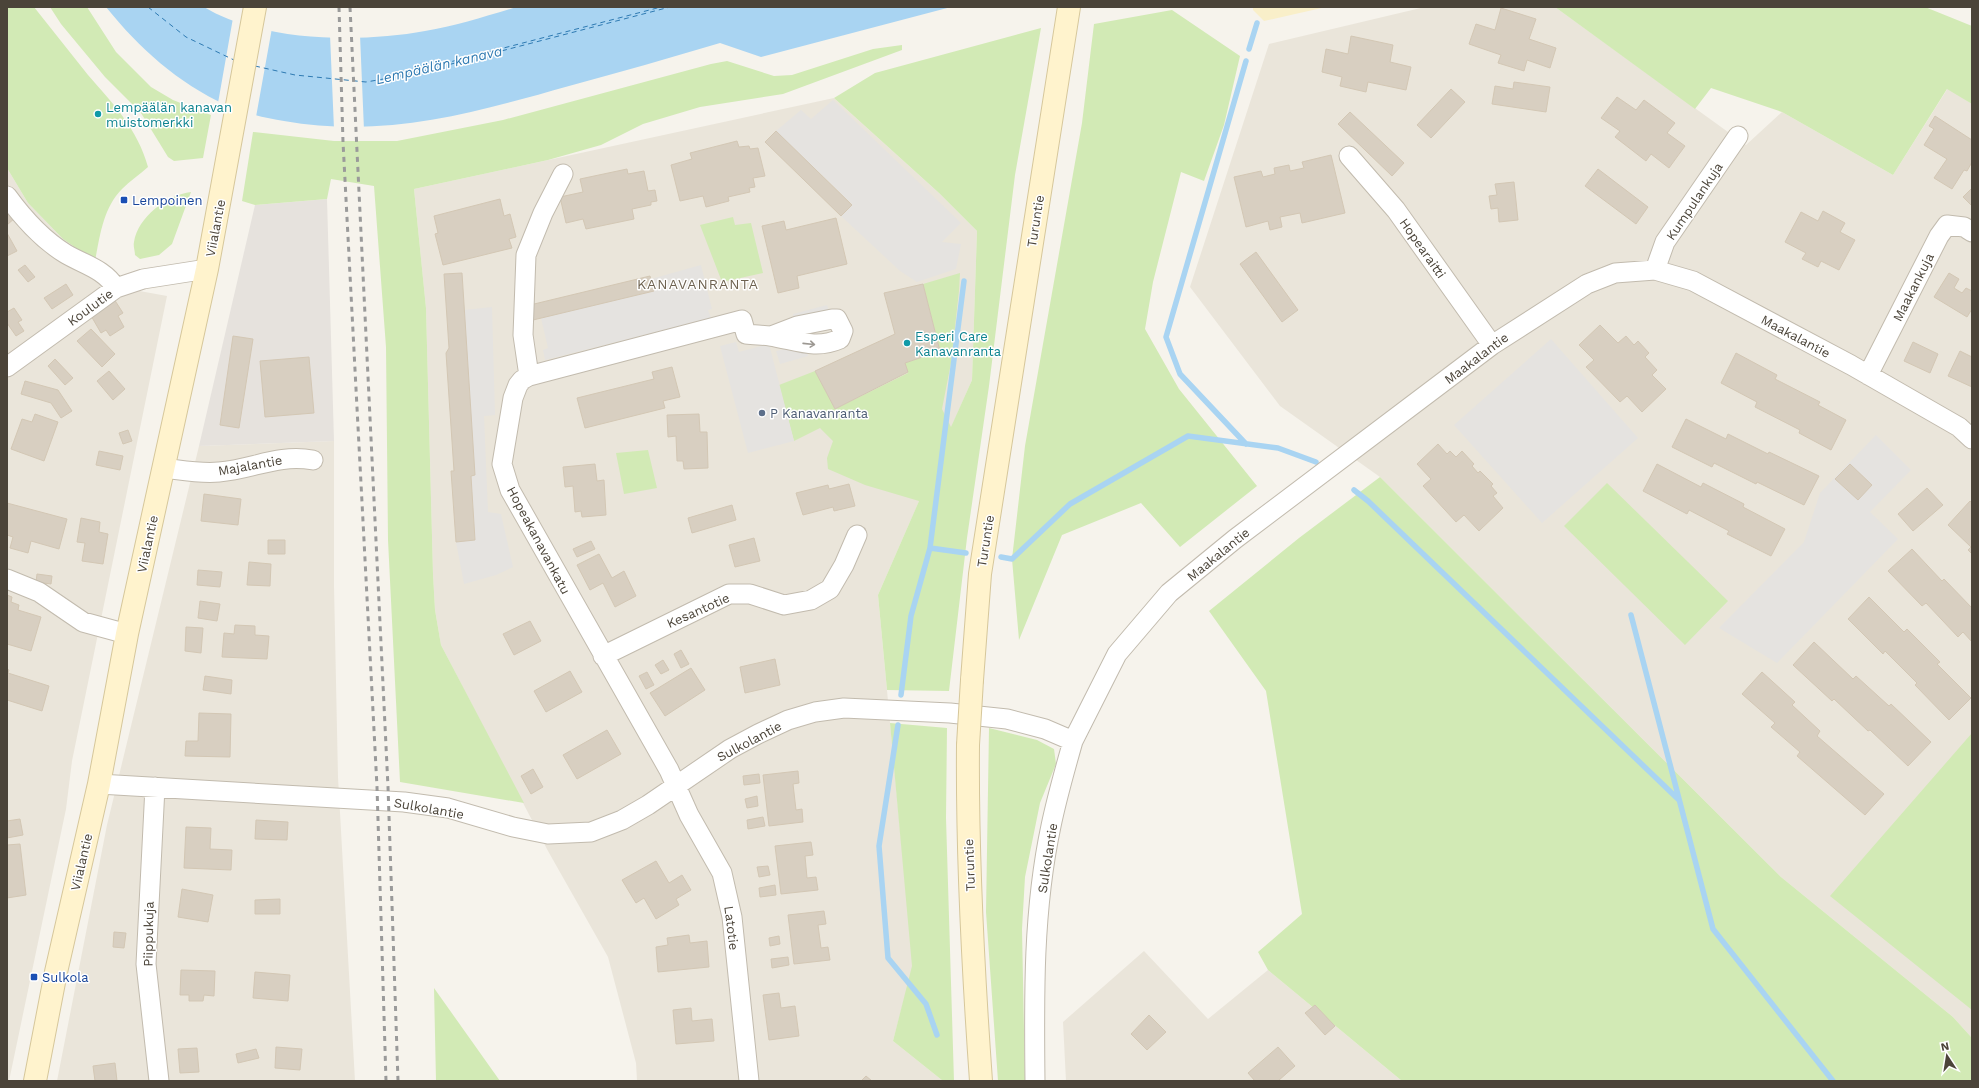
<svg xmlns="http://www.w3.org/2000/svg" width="1979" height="1088" font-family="'Work Sans',sans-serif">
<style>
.residential{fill:#eae5da}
.industrial{fill:#e6e2dd}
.green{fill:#d2eab5}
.sand{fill:#f9efc9}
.parking{fill:#e5e3e0}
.water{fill:#a9d4f2}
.pier{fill:#f6f3ec}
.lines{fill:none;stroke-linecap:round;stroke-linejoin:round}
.stream{stroke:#a9d4f2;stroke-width:5.5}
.ferry{stroke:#2e7ab2;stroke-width:1;stroke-dasharray:5 4;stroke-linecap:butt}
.building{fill:#d8cfc1;stroke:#d3c7b4}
.minor-casing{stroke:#c2bbae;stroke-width:21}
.secondary-casing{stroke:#d6c79b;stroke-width:24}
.minor{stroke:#fff;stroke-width:19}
.secondary{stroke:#fff3cd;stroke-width:22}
.rail{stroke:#9a9a9a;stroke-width:3;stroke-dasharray:5 5;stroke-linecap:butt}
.secondary-bridge-casing{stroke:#d6c79b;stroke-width:24;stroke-linecap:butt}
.secondary-bridge{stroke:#fff3cd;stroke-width:22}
.oneway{stroke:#9c9892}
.culture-dot{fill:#0f9aa8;stroke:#fff;stroke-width:1.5}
.transit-dot{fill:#1a4fb4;stroke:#fff;stroke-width:1.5}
.service-dot{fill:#5c6f8a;stroke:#fff;stroke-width:1.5}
.labels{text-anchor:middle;stroke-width:3;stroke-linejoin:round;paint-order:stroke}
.culture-label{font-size:13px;fill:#0d838f;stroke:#fff;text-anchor:start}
.transit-label{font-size:13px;fill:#164399;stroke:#fff;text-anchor:start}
.street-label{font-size:13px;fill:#4b4439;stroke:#fff}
.service-label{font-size:13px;fill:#4e5e75;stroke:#fff;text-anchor:start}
.water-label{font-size:14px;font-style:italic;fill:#2e7ab2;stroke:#fff}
.neighbourhood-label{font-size:14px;letter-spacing:1px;fill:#6e6250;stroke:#fff}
</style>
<rect width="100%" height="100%" fill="#f6f3ec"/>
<!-- residential -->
<path class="residential" d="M1425,7h130l191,138 36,-33 111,63 55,-87 24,16v934l-19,-21 -172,-140 -401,-400 -100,-71 -90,-119 79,-243z
M834,98l105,95 38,38 -5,149 -94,215 35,371 -20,75 50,40h-306l-1,-18 -28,-106 -60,-106 -107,-206 -6,-35 -2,-36 -7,-266 -12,-119z
M7,168l21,35 35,36 71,51 33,6 -95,465 -6,48 -57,272h-2z
M334,441v145l4,191 17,304h-298l50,-256 92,-379z
M1144,951l64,68 60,-49 134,111h-336l-3,-59z"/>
<!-- industrial -->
<path class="industrial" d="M327,199l7,242 -135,5 56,-241z"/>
<!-- green -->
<path class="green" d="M7,7h27c18,23 36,45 54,68 26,30 49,53 60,92 -9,8 -18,14 -26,22 -19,19 -22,47 -27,72l-32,-22 -35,-36 -21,-35z
M50,7h37l29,45 35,35 22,13 38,15 -8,43 -29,3 -6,-4 -27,-44 -36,-36 -44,-53z
M1555,7h370l47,19v78l-25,-15 -54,86 -111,-63 -71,-24 -16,21z
M1172,10l68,46 -16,69 -20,56 -23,-9 -28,110 -8,47 34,60 78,97 -77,61 -39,-44 -79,32 -43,105 -7,-81 13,-113 57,-323 12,-99z
M1041,28l-26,147 -26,211 -22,152 -18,153 -62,-1 -9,-95 41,-94 -54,-16 -37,-16 -1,-11 6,-17 -13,-13 -26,13 -15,-56 36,-14 20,38 73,-36 -3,-10 35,-12 -17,-67 37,-11 -1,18 -8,72 -9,46 9,18 21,-47 5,-149 -38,-38 -105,-95 41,-25z
M902,45v5l-119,44 -83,13 -57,17 -42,21 -53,15 -134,29 12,119 7,266 2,36 6,35 83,158 -124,-21 -12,-242 -2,-193 -12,-161 -43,-7 -4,20 -72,6 -13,-4 11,-69 81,9h63l106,-21 208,-56 16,-3 47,15 18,-1 81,-26z
M191,192l-19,52 -13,11 -19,4 -5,-4c0,-4 -2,-9 -1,-13 4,-25 33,-47 57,-50z
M733,217l2,8 16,-2 12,50 -41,9 -22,-57z
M648,450l9,38 -33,6 -8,-41z
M1380,477l401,400 172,140 19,21v43h-570l-134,-111 -10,-18 44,-38 -36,-223 -57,-80 90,-73z
M1607,483l121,118 -43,44 -121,-119z
M890,723l57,5 -1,90 8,263h-11l-50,-40 19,-75z
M989,728l48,12 17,9 2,15 -16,39 -15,74 -3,52 3,152h-27l-12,-169z
M1972,733v277l-142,-114z
M434,988l66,93h-64z"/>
<!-- sand -->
<path class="sand" d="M1253,7h73l-62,14 -11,-11z"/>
<!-- parking -->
<path class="parking" d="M833,100l128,123 -19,19 19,2 -5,25 -39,13 -17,-11 -59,-55 11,-12 -76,-73 25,-21 10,9z
M701,265l11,44 -4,1 3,8 -166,42 -2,-10 5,-2 -7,-30 112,-27 -2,-12z
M827,305l3,9 -35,9 -2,-9z
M492,307l3,108 -11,1 4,96 13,2 12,53 -17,8 -32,9 -8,-42 19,-2 -4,-64 4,-1 -11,-165z
M1551,339l87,99 -96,85 -88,-98z
M736,342l3,10 30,-8 25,97 -46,12 -28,-107z
M805,344l3,12 -28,8 -4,-13z
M1876,435l35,35 -41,42 28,27 -121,124 -58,-35 85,-86 16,-49z"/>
<!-- water -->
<path class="water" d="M106,7h98c58,35 156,36 221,24 31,-5 61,-15 92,-24h434l-190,50 -41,-14c-50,15 -100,29 -151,43 -96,27 -183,53 -285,35 -19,-3 -40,-8 -58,-16 -48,-22 -87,-57 -120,-98z"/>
<!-- pier -->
<path class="pier" d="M233,18l39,10 -16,89 -29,-9 -9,-5z
M330,35h30l4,95 -30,-1z"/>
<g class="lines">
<!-- stream -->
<path class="stream" d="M1249,49l8,-26
M964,281l-34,267 36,5
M1246,444l-66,-70 -14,-37 80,-276
M1354,490l14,11 311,299
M1001,557l11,2 58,-55 118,-68 90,12 38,14
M1631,615l82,314 120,152
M901,695l10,-79 19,-68
M898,725l-19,121 9,112 38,46 11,31"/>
<!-- ferry -->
<path class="ferry" d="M148,7l38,30 48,23
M255,66l40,9 71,7 47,-8 257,-67
M400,75l261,-68"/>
</g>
<!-- building -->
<path class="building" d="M1501,8l35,11 -7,20 27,9 -6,20 -23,-8 -3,11 -26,-8 3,-8 -32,-11 7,-20 19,6z
M1351,36l42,9 -3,17 21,5 -5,23 -38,-8 -2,10 -26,-6 2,-9 -20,-5 4,-23 22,5z
M1514,82l36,5 -4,25 -54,-8 3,-18 18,3z
M1451,89l14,13 -34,36 -14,-13z
M1617,97l19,13 8,-10 31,23 -8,10 18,13 -16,22 -18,-14 -5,7 -31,-24 5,-6 -19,-13z
M1350,112l54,51 -12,13 -54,-52z
M1935,116l37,24v22l-5,9 -3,-1 -12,19 -18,-11 13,-19 -23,-14 10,-16 -5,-3z
M776,131l76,74 -11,11 -76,-74z
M737,141l2,6 10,-1 1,3 8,-1 7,28 -12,2 2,9 -6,1 1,4 -22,5 1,4 -23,6 -3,-11 -23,5 -9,-36 21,-6 -2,-6z
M1331,155l14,58 -43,10 -2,-10 -20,4 2,10 -12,3 -2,-9 -22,6 -12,-50 27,-6 2,6 12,-3 -1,-6 15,-3 1,6 14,-3 -2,-6z
M627,169l1,5 16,-3 4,20 7,-1 2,11 -6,1v3l-19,4 2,10 -48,10 -3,-10 -17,4 -6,-26 23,-5 -3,-13z
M1598,169l50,38 -12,17 -51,-38z
M1514,182l4,38 -19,2 -1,-14 -7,1 -2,-13 8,-1 -2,-11z
M1972,188v18l-9,-9z
M500,199l4,17 6,-2 6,23 -7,2 3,9 -69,17 -8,-31 3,-1 -4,-17z
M7,206l9,11 -9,8z
M1823,211l22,12 -5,9 15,8 -16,30 -18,-9 -3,6 -16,-8 4,-6 -21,-11 16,-30 17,9z
M836,218l11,46 -50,12 2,12 -21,5 -16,-67 22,-5 2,9z
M7,233l10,18 -10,5z
M1256,252l42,58 -16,12 -42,-58z
M25,265l10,12 -7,5 -10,-12z
M462,273l13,202 -4,1 4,64 -19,2 -5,-71h3l-8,-118 3,-5 -5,-74z
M1949,273l10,6 -5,9 8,5 4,-5 6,3v18l-5,8 -33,-20z
M650,276l4,15 -121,29 -3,-15z
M66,284l7,11 -21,14 -8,-11z
M923,284l17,67 -35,12 3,9 -73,37 -20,-38 80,-37 -11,-41z
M114,299l9,14 -5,3 6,11 -14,9 -4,-6 -5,3 -11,-19z
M14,308l8,12 -4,2 6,9 -8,5 -9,-13v-11z
M1600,325l18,18 8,-7 8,9 4,-4 11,12 -4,4 12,13 -5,5 14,14 -24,23 -15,-16 -7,6 -34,-35 8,-7 -15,-15z
M91,329l24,25 -13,13 -25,-26z
M233,336l20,3 -14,89 -19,-3z
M1913,342l25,12 -8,19 -26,-12z
M1960,351l12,6v30l-24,-11z
M1736,353l41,22 -2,4 45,23 -2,3 28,15 -15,30 -32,-17 1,-3 -45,-23 2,-5 -36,-19z
M309,357l5,56 -49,4 -5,-56z
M55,359l18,19 -8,7 -17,-19z
M672,367l8,30 -17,4 2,7 -80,20 -8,-30 77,-19 -2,-7z
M109,371l16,18 -12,11 -16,-19z
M25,381l33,9 14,21 -11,7 -10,-15 -30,-9z
M35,414l23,8 -14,39 -33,-12 11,-30 10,3z
M699,414l1,18h7l1,36 -24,1 -1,-8h-6l-1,-25 -8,1 -1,-22z
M1686,419l40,20 2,-5 40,20 1,-2 50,24 -15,29 -47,-23 -1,2 -42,-21 -2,4 -40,-20z
M128,430l4,11 -9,3 -4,-11z
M1438,444l9,10 3,-3 6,6 6,-6 12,13 -2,2 6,7 2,-2 13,13 -2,2 6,7 -4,3 10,12 -24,23 -15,-16 -8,7 -33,-36 8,-7 -14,-15z
M99,451l24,5 -3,14 -24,-5z
M595,464l2,17 7,-1 2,35 -24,2 -1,-6 -6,1 -2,-26 -8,1 -2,-20z
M1657,464l44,23 2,-4 41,21 -1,3 42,22 -14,27 -44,-22 2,-3 -40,-21 -2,4 -44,-23z
M1850,464l22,21 -14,15 -23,-21z
M849,484l6,22 -21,5 -1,-4 -30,8 -7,-22 32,-8 1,4z
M1927,488l16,17 -30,26 -15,-17z
M204,494l37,5 -3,26 -37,-4z
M1970,501l2,2v51l-4,-4 3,-3 -23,-22z
M7,503l60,16 -8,30 -28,-8 -3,12 -18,-5 3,-11 -6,-2z
M732,505l4,15 -44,13 -4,-15z
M81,518l19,4 -1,10 9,2 -5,30 -21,-3 3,-18 -8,-1z
M754,538l6,23 -25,6 -6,-22z
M268,540h17v14h-17z
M591,541l4,8 -18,8 -4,-8z
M1912,549l30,32 2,-2 28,29v34l-9,-10 -5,5 -32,-34 -4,3 -34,-35z
M599,554l13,24 12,-7 12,25 -21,11 -12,-24 -13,7 -13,-25z
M249,562l22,2 -1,22 -23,-1z
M198,570l24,2 -2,15 -23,-2z
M37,574l15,2 -1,8 -15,-2z
M7,595l5,2 -1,5 8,3 -1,5 23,7 -10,34 -24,-7z
M1869,597l35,35 3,-3 33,33 -3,2 34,34 -22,22 -34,-35 2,-2 -32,-32 -2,3 -35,-35z
M200,601l20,3 -3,17 -19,-3z
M530,621l11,20 -27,14 -11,-21z
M235,625l20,1v9l14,1 -2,23 -45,-2 2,-24 10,1z
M186,627l17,1 -2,25 -16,-2z
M1814,642l39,37 3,-3 33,30 2,-2 40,38 -23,24 -38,-36 -2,1 -34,-32 -2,2 -39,-36z
M681,650l8,14 -8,4 -7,-14z
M775,659l5,26 -35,8 -5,-26z
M663,660l6,10 -8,4 -6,-9z
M691,668l14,22 -40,26 -15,-23z
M7,669l2,1 -1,3 41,13 -7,25 -35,-11z
M570,671l12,21 -36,20 -12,-21z
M647,672l7,13 -8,4 -7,-13z
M1762,672l33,30 -3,3 28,26 -3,5 67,58 -19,21 -68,-59 3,-4 -29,-25 4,-4 -33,-29z
M205,676l27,4 -1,14 -28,-4z
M199,713l32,1 -1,43 -45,-1 1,-15h12z
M607,730l14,24 -44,25 -14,-24z
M533,769l10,18 -12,7 -10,-18z
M798,771l1,12 -6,1 3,26 6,-1 1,13 -34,4 -6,-51z
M759,774l1,9 -16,2 -1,-9z
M757,796l1,10 -11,2 -2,-9z
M763,817l2,9 -17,3 -1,-9z
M20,819l3,16 -16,3v-17z
M256,820l32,2 -1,18 -32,-1z
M186,827l25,1 -1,21 22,1 -1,20 -47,-2z
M811,842l2,13 -8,1 2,22 9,-1 2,13 -37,4 -6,-48z
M20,844l6,51 -19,3v-53z
M656,861l13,22 13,-8 9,15 -15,9 3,6 -23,14 -12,-21 -8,5 -14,-23z
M768,866l2,9 -11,2 -2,-10z
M775,885l1,10 -16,2 -1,-9z
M182,889l31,6 -5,27 -30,-5z
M280,899v15h-25v-14z
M824,911l2,13 -8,1 3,23 7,-1 2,13 -36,4 -6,-49z
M114,932l12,1 -2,15 -11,-1z
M689,935l1,8 17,-2 2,26 -51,5 -2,-25 12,-2 -1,-7z
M779,936l1,8 -10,2 -1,-8z
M788,957l1,8 -17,3 -1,-9z
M181,970l34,1 -1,25 -10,-1 -1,6h-14v-6h-9z
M255,972l35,3 -2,26 -35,-3z
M779,993l2,15 14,-2 4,30 -30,4 -6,-45z
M1315,1005l20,21 -10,9 -20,-22z
M691,1008l1,13 20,-2 2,22 -38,3 -3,-34z
M1149,1015l17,17 -19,18 -16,-16z
M276,1047l26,2 -2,21 -25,-2z
M1278,1047l17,19 -17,15h-23l-7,-8z
M197,1048l2,24 -19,1 -2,-24z
M256,1049l3,9 -21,5 -2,-9z
M115,1063l2,18h-22l-2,-15z
M866,1076l6,5h-11z"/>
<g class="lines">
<!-- minor casing -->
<g class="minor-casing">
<path id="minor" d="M1349,156l47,54 96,135
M7,196c16,22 36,44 59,58 19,11 38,15 50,34
M1655,270l10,-28 73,-106
M7,367l109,-79 27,-9 64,-10
M1868,375l71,-139 8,-11 17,2 8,5
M529,376l-6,-41 3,-80 17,-42 20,-39
M163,468c18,2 38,6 56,4 35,-3 58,-18 94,-12
M7,579l32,13 44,30 44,12
M603,656l126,-62h21l34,11 27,-5 19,-11 14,-24 13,-30
M1073,741l44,-87 52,-61 66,-54 257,-194 95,-61 28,-11 40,-3 38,11 158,84 108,62 13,12
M99,784l305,18 44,6 65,19 35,7 43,-2 31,-12 26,-15 82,-56 28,-15 30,-14 27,-8 29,-4 106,5 57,6 38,10 28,12c-8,28 -16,56 -22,85 -18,84 -17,170 -16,255
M155,787l-9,177 13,117
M749,1081l-17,-164 -10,-44 -33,-58 -20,-45 -159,-280 -8,-26 11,-66 5,-13 4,-5 7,-4 213,-56 4,14c8,1 16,1 24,2 26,4 45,14 70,3l3,-8 -6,-12h-5l-35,7 -26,10"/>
</g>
<!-- secondary casing -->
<g class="secondary-casing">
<path id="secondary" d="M972,680l8,-106 89,-567
M968,745c-1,112 5,224 13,336
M35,1081l21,-109 43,-188 28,-150 80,-365 48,-262"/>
</g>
<!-- minor -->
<use href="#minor" class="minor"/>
<!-- secondary -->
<use href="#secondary" class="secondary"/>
<!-- rail -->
<path class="rail" d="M339,7l4,135 34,645 9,294
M350,7l38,780 10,294"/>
<!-- secondary-bridge casing -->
<g class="secondary-bridge-casing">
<path id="secondary-bridge" d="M968,745l4,-65"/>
</g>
<!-- secondary-bridge -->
<use href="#secondary-bridge" class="secondary-bridge"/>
</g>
<!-- one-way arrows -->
<defs><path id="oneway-shaft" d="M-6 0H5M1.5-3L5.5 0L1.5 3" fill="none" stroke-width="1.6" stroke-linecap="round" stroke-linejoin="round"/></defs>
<use class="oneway" href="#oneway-shaft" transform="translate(809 344) rotate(6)"/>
<!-- markers -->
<g class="culture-dot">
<circle cx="98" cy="114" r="4"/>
<circle cx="907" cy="343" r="4"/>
</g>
<g class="transit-dot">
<rect x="120" y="196" width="8" height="8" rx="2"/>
<rect x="30" y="973" width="8" height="8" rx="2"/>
</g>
<circle class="service-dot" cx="762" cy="413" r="4"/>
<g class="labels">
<!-- culture labels -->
<g class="culture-label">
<text x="106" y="112">Lempäälän kanavan<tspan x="106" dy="15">muistomerkki</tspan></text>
<text x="915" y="341">Esperi Care<tspan x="915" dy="15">Kanavanranta</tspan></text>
</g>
<!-- transit labels -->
<g class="transit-label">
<text x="132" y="205">Lempoinen</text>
<text x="42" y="982">Sulkola</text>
</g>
<!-- street labels -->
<g class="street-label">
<text transform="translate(1694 201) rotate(-56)" y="5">Kumpulankuja</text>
<text transform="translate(1035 221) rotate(-81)" y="5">Turuntie</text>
<text transform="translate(215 228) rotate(-79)" y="5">Viialantie</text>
<text transform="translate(1423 248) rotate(55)" y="5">Hopearaitti</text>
<text transform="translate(1913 287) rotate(-63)" y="5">Maakankuja</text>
<text transform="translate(90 307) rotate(-36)" y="5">Koulutie</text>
<text transform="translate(1796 336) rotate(28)" y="5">Maakalantie</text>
<text transform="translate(1476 358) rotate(-37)" y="5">Maakalantie</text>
<text transform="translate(250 465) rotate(-10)" y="5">Majalantie</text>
<text transform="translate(539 540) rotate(62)" y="5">Hopeakanavankatu</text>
<text transform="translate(985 541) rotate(-81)" y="5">Turuntie</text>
<text transform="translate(147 544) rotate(-78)" y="5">Viialantie</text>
<text transform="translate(1218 554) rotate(-39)" y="5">Maakalantie</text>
<text transform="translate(698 610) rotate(-24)" y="5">Kesantotie</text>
<text transform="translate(749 741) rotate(-28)" y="5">Sulkolantie</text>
<text transform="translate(429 808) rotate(10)" y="5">Sulkolantie</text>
<text transform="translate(1047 858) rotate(-81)" y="5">Sulkolantie</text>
<text transform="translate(81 862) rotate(-77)" y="5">Viialantie</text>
<text transform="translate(969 865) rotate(-92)" y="5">Turuntie</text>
<text transform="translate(732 928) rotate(83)" y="5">Latotie</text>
<text transform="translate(148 934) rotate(-89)" y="5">Piippukuja</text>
</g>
<!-- service labels -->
<g class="service-label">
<text x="770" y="418">P Kanavanranta</text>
</g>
<!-- water labels -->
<g class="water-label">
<text transform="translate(439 65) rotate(-13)" y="5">Lempäälän kanava</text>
</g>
<!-- neighbourhood labels -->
<g class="neighbourhood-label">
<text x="698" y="289">KANAVANRANTA</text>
</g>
</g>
<!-- border -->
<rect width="1979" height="1088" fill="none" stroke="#4b4439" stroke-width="16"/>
<!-- north arrow -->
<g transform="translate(1947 1056) rotate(348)" stroke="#ffffff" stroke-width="3" paint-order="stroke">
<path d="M0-3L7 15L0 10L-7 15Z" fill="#4b4439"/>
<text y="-6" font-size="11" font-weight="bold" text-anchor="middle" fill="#4b4439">N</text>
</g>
</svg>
